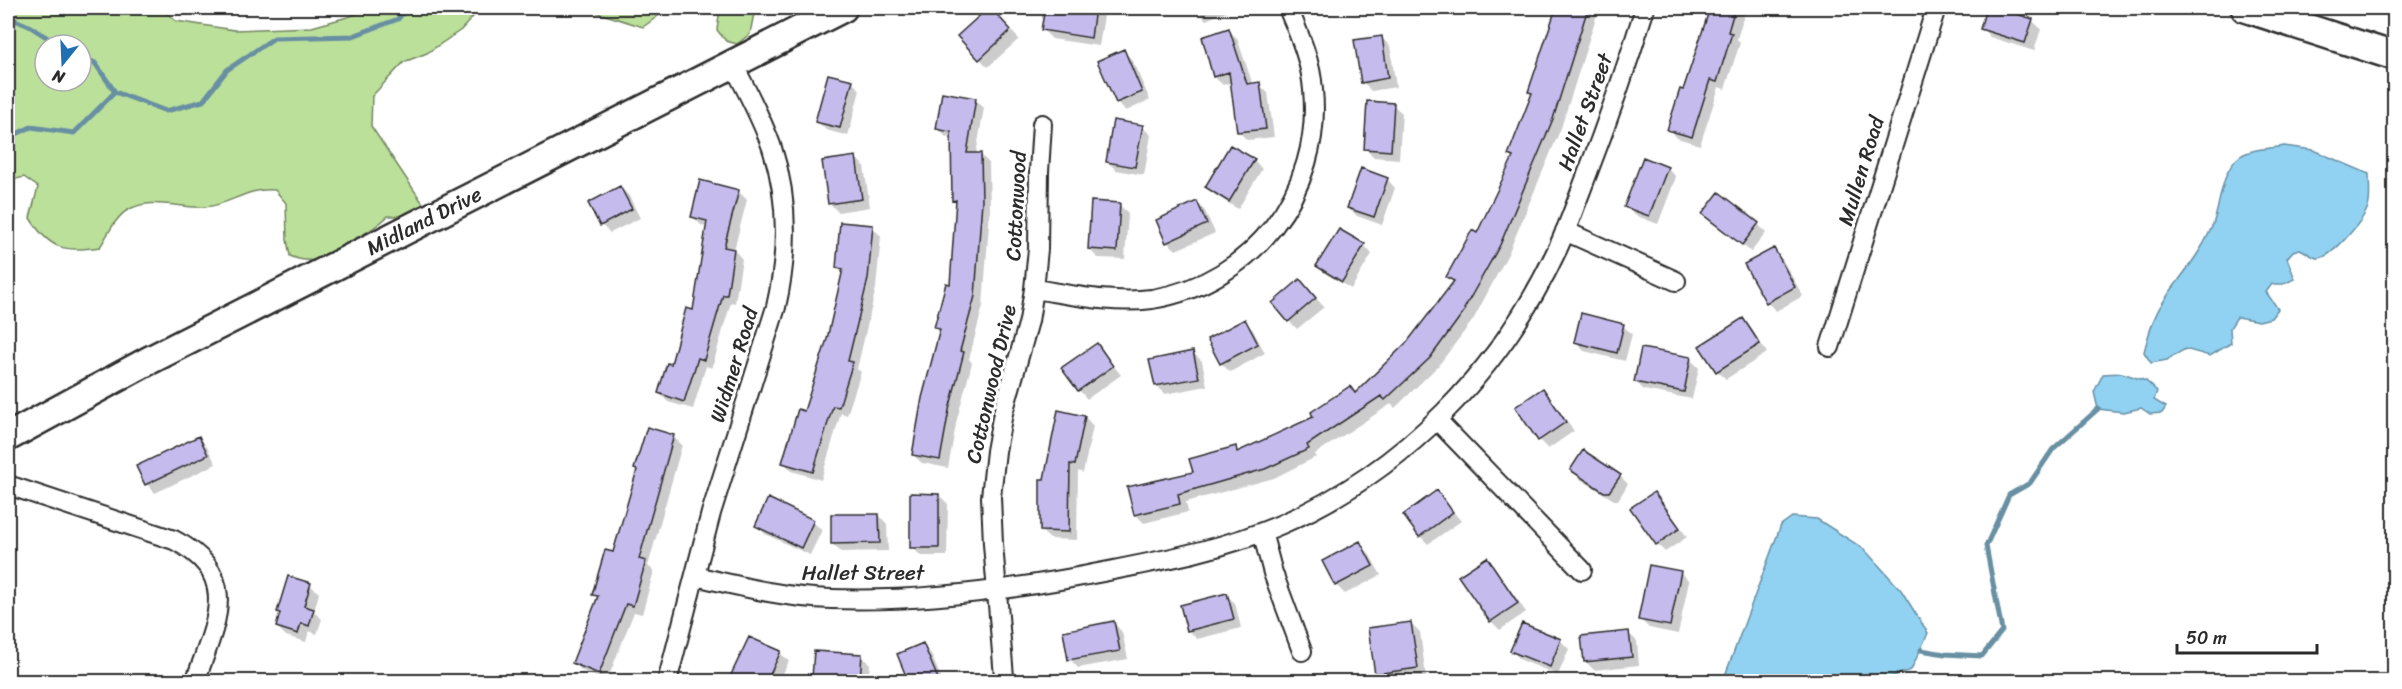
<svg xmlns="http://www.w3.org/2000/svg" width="2402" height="689" font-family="Sriracha,sans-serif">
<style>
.green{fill:#bbe09a;stroke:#738662;stroke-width:1.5;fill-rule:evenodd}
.water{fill:#91d2f2;stroke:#688fa2;stroke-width:1.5}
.shadow{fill:#0003}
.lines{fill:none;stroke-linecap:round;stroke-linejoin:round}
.stream{stroke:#688fa2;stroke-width:5}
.building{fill:#c6bbed;stroke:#2b2b2b;stroke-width:1.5}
.street-casing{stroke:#2b2b2b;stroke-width:22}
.secondary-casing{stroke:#2b2b2b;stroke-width:32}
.street{stroke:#fff;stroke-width:18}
.secondary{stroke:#fff;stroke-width:27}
.labels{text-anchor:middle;stroke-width:6;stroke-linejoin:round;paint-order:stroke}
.street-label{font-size:21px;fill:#2b2b2b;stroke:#fff}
</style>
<rect width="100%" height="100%" fill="#fff"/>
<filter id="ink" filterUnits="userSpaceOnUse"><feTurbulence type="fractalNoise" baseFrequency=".0167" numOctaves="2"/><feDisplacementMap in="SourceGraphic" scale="12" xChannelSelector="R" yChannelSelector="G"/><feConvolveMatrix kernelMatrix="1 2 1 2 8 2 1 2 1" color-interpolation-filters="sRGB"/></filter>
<g filter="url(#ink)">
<!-- green -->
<path class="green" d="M8,8h153l15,13 58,9 78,-3 39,-11 17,-8h113l-20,22 -34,23 -23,9 -32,34 -1,30 53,79 -18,11h-18c-12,12 -58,41 -74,44 -9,1 -17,-1 -24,-4l-3,-16 -1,-37 -11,-13c-29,-3 -44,15 -70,17 -26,2 -53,-11 -77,3 -12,6 -21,26 -28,37 -36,5 -50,3 -70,-29l8,-31 -14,-10 -16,4zM45,45h36v36h-36z
M583,8h86l-26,19z
M720,8h35l-5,26 -13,10 -11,-3 -9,-11z"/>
<!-- water -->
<path class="water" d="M2284,146l29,4 56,24c0,10 2,24 -1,33 -5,13 -37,53 -51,51 -5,-1 -12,-7 -17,-9l-7,2 -6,7 8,21 -12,5h-11l-6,8 12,17 -7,9 -12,3 -22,-4 -7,11 1,15 -21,13 -25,-7 -18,11 -16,3 -7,-11c4,-16 9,-35 18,-48 17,-27 41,-51 52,-83 7,-20 7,-49 25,-64 11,-9 32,-8 45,-11z
M2122,373l24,8 11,10 -3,9 12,7 -4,6 -12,1 -9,-6 -17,4 -26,-3 -4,-17 9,-18z
M1792,517l25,2 47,30 37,41 27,43 -17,37 -33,11h-155l58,-156z"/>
<!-- shadow -->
<path class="shadow" d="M1047,8h48l9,8 -5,30 -47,-7 -9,-9z
M1195,8h40l-29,12z
M1558,8h41l-38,120 -53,126 -35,66 -35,46 -43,42 -4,-4 -76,50 1,3 -42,21 -88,24 2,10 -44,11 -9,-9 60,-41 40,-25 5,5 75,-36 41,-23 54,-52 44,-59 -6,-6 29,-42 37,-76 -5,-4 24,-60 -4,-3z
M1711,8h35l-9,31 3,4 -15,46 -6,-2 -19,58 -23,-7 -8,-9 15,-37z
M1988,8l44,12 9,9 -7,22 -44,-14 -8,-9z
M998,17l21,22 -31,28 -8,-8z
M1228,30l9,8 16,47 6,-1 9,9 6,44 -27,3 -9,-9 -6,-49 -9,3 -9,-8z
M1381,37l9,9 6,41 -25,4 -8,-9z
M1124,51l8,9 18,40 -24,11 -9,-9z
M852,82l8,8 -12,46 -22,-6 -9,-9z
M975,99l9,9 -8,46h4l9,9 1,47 -7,96 -14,53 3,4 -15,56 -9,49 -26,-5 -9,-8 28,-122 -5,-6 16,-41 6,-82 -4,-4 -1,-62 -7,-1 -8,-8z
M1393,105l9,8 -3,46 -25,-2 -9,-9z
M1142,127l9,8 -7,40 -28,-5 -9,-9z
M855,157l9,9 6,41 -32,5 -9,-9z
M1254,160l8,9 -24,40 -23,-14 -8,-8z
M1668,168l8,9 -18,47 -24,-9 -8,-9z
M1387,179l8,9 -13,37 -25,-9 -8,-8z
M620,187l9,9 11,22 -30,15 -9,-8z
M739,192l8,8 -13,50 8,9 -7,44 -4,-1 -19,66 -6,-2 -13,43 -25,-7 -9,-9 35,-81 14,-85 -7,-2 -9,-9z
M1196,203l9,8 10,22 -39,17 -9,-8z
M1119,205l9,8 -3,46 -27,-1 -9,-9z
M1704,214l54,10 8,9 -15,19z
M872,227l9,9 -5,52 -19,81 4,3 -14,43 -6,-2 -20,67 -29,-9 -9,-9 22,-49 23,-73 16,-66 -7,-6z
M1364,245l8,9 -21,35 -25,-15 -8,-8z
M1773,250l9,9 21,37 -27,15 -9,-9 -21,-37z
M1309,290l15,17 -27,22 -8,-8z
M1743,320l8,8 16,25 -41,26 -9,-8z
M1244,321l9,9 12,23 -35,19 -9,-9z
M1623,326l9,8 -7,27 -41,-10 -8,-9z
M1097,345l24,30 -34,24 -8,-9z
M1193,353l9,8 5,25 -42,8 -9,-8z
M1690,359l9,9 -7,31 -48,-9 -9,-9z
M1543,390l8,9 23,32 -26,18 -9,-9 -22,-32z
M1085,417l8,9 -10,47 -5,-2 -1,69 -27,-1 -9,-8 4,-50z
M673,436l9,9 -34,121 6,5 -12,43 -8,-2 -27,69 -25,-10 -8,-9 24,-63 -4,-5z
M198,438l9,9 9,17 -61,29 -8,-9z
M1572,470l48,6 8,8 -10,16h-4l-34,-21z
M1437,492l24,29 -33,23 -8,-8z
M1654,494l9,8 24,35 -22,15 -8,-8z
M939,495l9,9 -1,52h-26l-9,-9z
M769,500l44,22 9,8 -12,25 -45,-21 -8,-8z
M879,515l8,9 1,27 -47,1 -9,-8z
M1359,543l9,9 13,23 -36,19 -9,-9 -12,-23z
M1486,559l9,9 31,44 -26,18 -9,-9 -30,-45z
M1680,572l9,9 -11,53 -29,-6 -9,-9z
M310,585l9,8 -5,19 8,7 -5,15 -8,-3 -3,11 -20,-6 -9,-9z
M1226,595l9,8 6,25 -44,11 -8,-8 -7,-25z
M1114,623l8,9 6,27 -50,9 -8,-9z
M1411,623l9,9 6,45 -42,5 -8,-8z
M1628,633l9,8 2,24 -45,5 -9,-9z
M1560,640l9,9 -11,26 -37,-15 -9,-9z
M923,645l8,9 12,28h-33l-11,-27z
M780,653l9,8 -10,21h-45l-3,-3z
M861,656l9,8 -2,18h-50l-5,-5z
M1223,672l10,10h-20z"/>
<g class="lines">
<!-- stream -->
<path class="stream" d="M8,17l21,9 30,19
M81,56l14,7 20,29 51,19 37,-10 24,-31 47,-32 79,-2 45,-17 9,-11
M8,138l23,-11 43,6 41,-41
M1921,650l24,4 37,2 20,-25 -16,-85 23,-51 21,-12 23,-34 45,-40"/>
</g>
<!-- building -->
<path class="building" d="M988,8h3l20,22 -32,30 -22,-24z
M1045,8h50l-4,30 -50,-8z
M1556,8h32l-35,111 -53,126 -36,64 1,1 -35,48 -45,42 -4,-4 -74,49 2,4 -44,20 -87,25 2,10 -46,11 -7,-28 66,-15 -4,-13 47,-13 1,6 76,-35 -2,-5 39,-26 5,7 53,-52 46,-60 -8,-4 26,-47 5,3 36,-76 -5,-2 24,-62 -4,-1z
M1710,8h25l-7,24 4,1 -15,49 -7,-2 -18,57 -25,-7 13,-41 3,1z
M1986,8h11l36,11 -8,24 -45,-14z
M1229,28l18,56 13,-2 6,47 -29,3 -8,-60 -16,5 -11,-40z
M1382,36l6,42 -27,5 -7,-43z
M1124,49l18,43 -26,11 -19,-42z
M828,74l25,6 -13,48 -25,-6z
M942,92l34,6 -9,55h14l1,48 -7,95 -15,55 4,1 -15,58 -9,50 -28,-5 10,-57 18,-69 -6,-1 12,-45 4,1 6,-84 -4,1 -1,-69 -15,-3z
M1367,101l27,2 -3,48 -27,-2z
M1113,120l30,5 -8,42 -29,-5z
M1230,145l25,14 -26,43 -24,-15z
M856,156l6,43 -34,5 -6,-43z
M1643,157l25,10 -19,49 -25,-9z
M1361,168l27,10 -14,39 -27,-9z
M700,180l39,10 -15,57 10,2 -7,46h-4l-19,65 -6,-2 -14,44 -26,-9 9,-30 4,1 15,-56 7,2 14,-89 -16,-4z
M620,186l12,23 -32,17 -12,-23z
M1719,192l40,31 -17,22 -40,-31z
M1091,201l29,2 -3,48 -29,-2z
M1197,201l10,23 -41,19 -10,-23z
M840,222l33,3 -5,54 -20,82 5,1 -14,45 -6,-1 -20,66 -31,-9 16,-54 6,2 23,-72 16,-70 -7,-1z
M1339,229l26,15 -23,38 -26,-16z
M1774,248l21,39 -29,16 -22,-39z
M1300,279l16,19 -28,24 -16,-19z
M1581,313l43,11 -7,29 -43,-11z
M1743,318l17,26 -44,28 -17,-26z
M1245,319l13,25 -38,20 -13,-25z
M1097,343l16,23 -35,25 -17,-23z
M1641,348l50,9 -7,35 -50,-10z
M1193,351l6,27 -44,8 -6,-26z
M1543,388l23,34 -28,19 -23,-34z
M1058,410l27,6 -10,49 -5,-1 -1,68 -29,-1v-52h4z
M647,427l27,8 -35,124 7,2 -13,45 -7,-2 -27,70 -27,-11 26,-67 -6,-1 13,-45 8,2 24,-82 -3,-1z
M199,436l9,19 -63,30 -9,-19z
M1583,450l38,25 -12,17h-5l-34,-22z
M1437,490l16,22 -34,25 -16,-22z
M1654,492l26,36 -24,17 -26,-37z
M910,493l29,1v54h-29z
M768,498l46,22 -13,28 -46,-22z
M831,514h48l1,29 -49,1z
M1360,541l13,25 -38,20 -13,-25z
M1487,557l31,46 -28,19 -32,-46z
M1649,565l32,6 -11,55 -32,-6z
M288,576l23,7 -7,23 10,3 -5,17 -8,-3 -3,11 -22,-7 4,-14 -3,-1z
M1227,593l7,26 -47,12 -7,-26z
M1114,621l6,30 -52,9 -5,-29z
M1411,622l7,46 -43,6 -7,-46z
M1522,623l39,16 -11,28 -40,-16z
M1629,631l3,26 -48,5 -3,-26z
M749,637l32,14 -14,30h-39z
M923,643l16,38h-31l-11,-27z
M814,651l48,3 -2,27 -48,-3z"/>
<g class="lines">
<!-- street casing -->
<g class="street-casing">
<path id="street" d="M1565,231l111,50
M1034,289c39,6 78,15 118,10 100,-16 171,-108 161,-209 -2,-29 -14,-56 -25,-82
M1830,347l106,-339
M1437,420l145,150
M8,485l166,55c69,35 41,84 21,142
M1262,532l11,41 29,78
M695,576c44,10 90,22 136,23 85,3 173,-8 257,-24 65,-13 132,-24 194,-51 122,-53 219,-154 275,-274 11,-23 19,-47 28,-70 22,-57 42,-114 60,-172
M1004,677l-11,-133 -2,-47 5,-46 7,-38 26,-92 5,-32 4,-40 1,-77 3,-48
M667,682l44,-169 65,-206c12,-53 13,-107 -4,-159 -10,-29 -25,-57 -39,-84"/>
</g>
<!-- secondary casing -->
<g class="secondary-casing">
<path id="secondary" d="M2245,8l149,48
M8,437l140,-76 695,-353"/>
</g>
<!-- street -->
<use href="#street" class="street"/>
<!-- secondary -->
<use href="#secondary" class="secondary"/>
</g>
</g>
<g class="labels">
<!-- street labels -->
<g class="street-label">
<text transform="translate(1585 112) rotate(-70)" y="7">Hallet Street</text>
<text transform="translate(1861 171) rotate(-73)" y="7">Mullen Road</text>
<text transform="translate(1016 206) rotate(-87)" y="7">Cottonwood</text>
<text transform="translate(424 221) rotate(-27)" y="7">Midland Drive</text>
<text transform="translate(734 365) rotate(-73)" y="7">Widmer Road</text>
<text transform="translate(991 384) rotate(-77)" y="7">Cottonwood Drive</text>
<text x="863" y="580">Hallet Street</text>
</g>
</g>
<!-- margin -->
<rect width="2402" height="689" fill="none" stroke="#fff" stroke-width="30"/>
<rect x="15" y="15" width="2372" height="659" fill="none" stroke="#2b2b2b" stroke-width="2" filter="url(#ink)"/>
<!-- north arrow -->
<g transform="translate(63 63) rotate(198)"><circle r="28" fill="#ffffff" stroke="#aaaaaa" stroke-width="1.5"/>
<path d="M0-4.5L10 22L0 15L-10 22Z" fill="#1f6fb2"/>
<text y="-9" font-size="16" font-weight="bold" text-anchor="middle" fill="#2b2b2b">N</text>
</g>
<!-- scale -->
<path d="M2177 644v9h140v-9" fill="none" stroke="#2b2b2b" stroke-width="3"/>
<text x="2186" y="644" font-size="18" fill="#2b2b2b" stroke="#ffffff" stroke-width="4.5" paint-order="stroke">50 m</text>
</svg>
